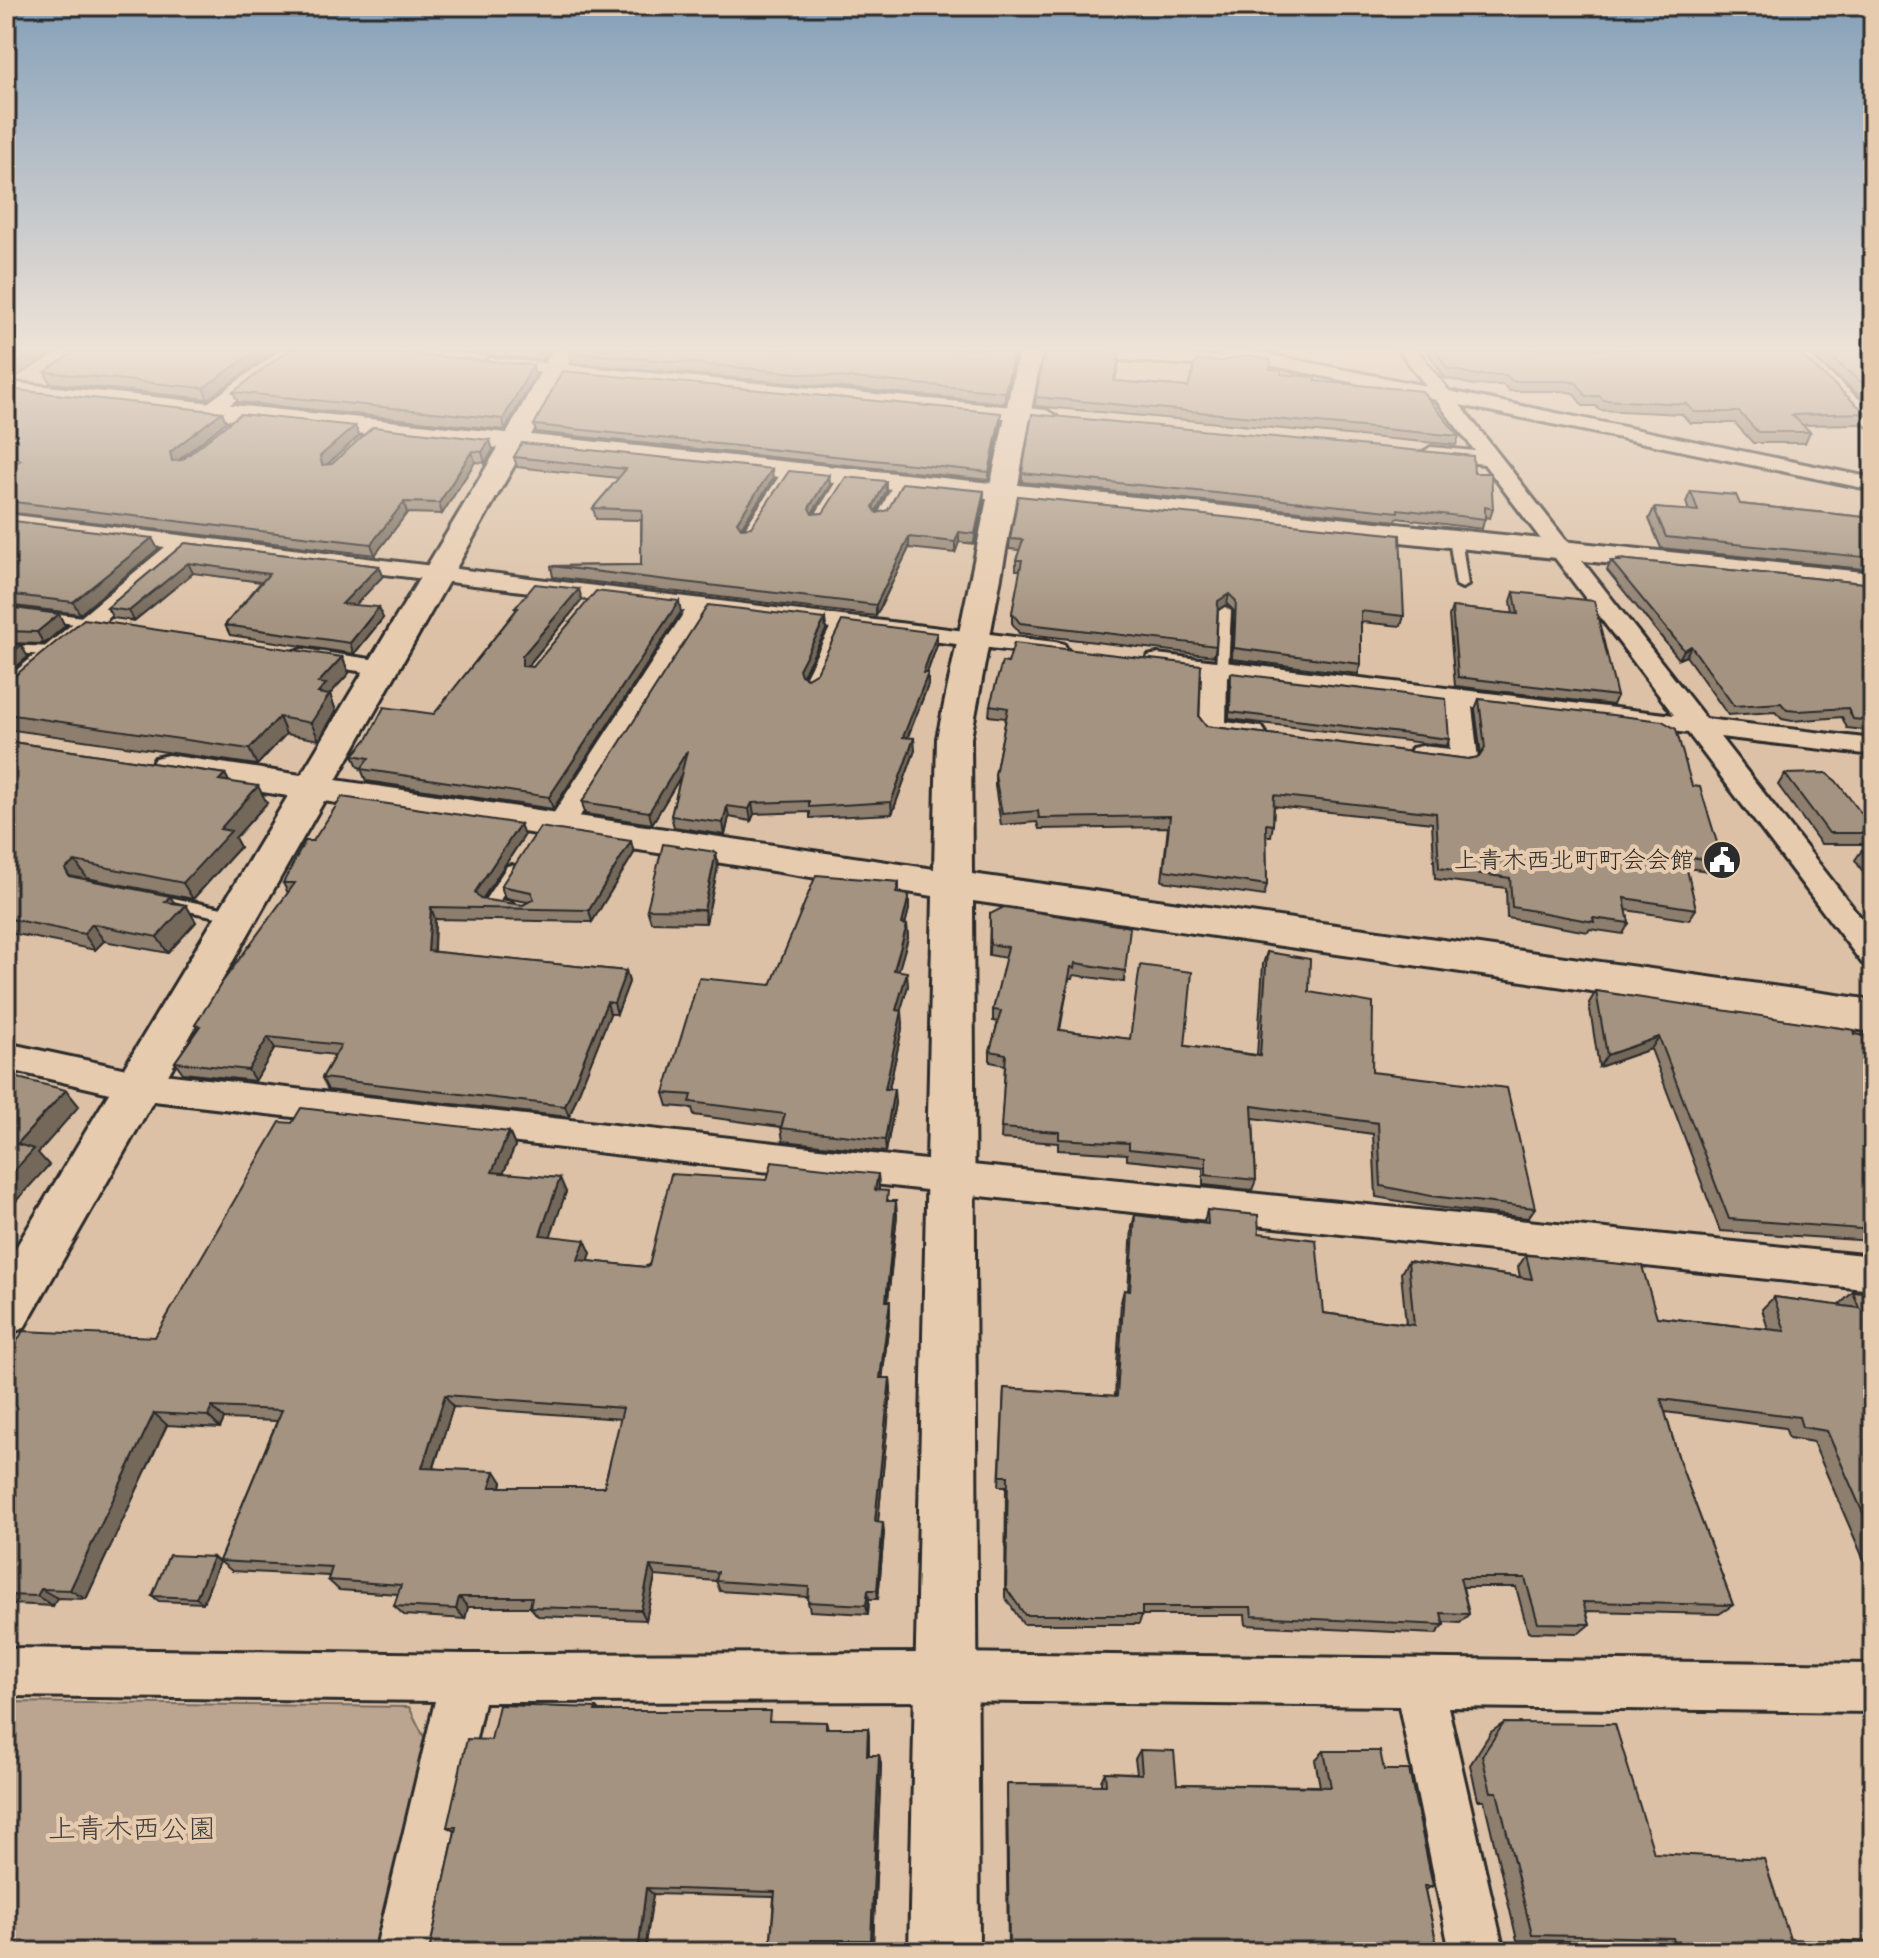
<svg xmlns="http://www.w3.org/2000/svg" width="1879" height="1958" font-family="Pangolin,'Klee One',sans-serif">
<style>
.green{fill:#bba590;stroke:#73685e;stroke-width:2}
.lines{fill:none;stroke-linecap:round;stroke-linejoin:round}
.service-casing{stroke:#2b2b2b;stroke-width:6}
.minor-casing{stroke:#2b2b2b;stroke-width:6}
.tertiary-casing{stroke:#2b2b2b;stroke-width:6}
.service{fill:#e7cbae;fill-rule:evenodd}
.minor{fill:#e7cbae;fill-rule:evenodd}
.tertiary{fill:#e7cbae;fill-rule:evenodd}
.wall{fill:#8d7e6e;stroke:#2b2b2b;stroke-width:2;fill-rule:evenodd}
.shaded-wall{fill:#73675a;stroke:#2b2b2b;stroke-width:2}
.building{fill:#a49380;stroke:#2b2b2b;stroke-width:2;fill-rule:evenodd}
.labels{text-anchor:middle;stroke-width:8;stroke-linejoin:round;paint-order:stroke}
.poi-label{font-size:24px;fill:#2b2b2b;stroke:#e7cbae;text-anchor:end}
.near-park-label{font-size:28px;fill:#413d3a;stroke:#e7cbae}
</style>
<rect width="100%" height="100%" fill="#dcc1a6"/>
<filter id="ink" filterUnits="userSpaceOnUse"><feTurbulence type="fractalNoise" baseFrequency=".0125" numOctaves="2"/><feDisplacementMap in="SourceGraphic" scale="16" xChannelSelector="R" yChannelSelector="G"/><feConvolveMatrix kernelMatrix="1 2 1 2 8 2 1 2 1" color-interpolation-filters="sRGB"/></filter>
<g filter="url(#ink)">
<!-- green -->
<path class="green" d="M6,1702l403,5 19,38 -48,207h-374z"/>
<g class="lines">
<!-- service casing -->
<g class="service-casing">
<path id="service" d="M786,466l9,2 -45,68h-8l-1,-2z
M842,472l9,2 -30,48h-8l-1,-2z
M900,477l5,3 -19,39 -9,2 -1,-2 19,-39z
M1455,535l6,3 7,47 -6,3 -6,-3 -7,-47z
M6,607l84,11 6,4 -6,4 -84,-11z
M1225,607l6,4 -3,58 -6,4 -6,-4 3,-58z
M839,618l6,4 -30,60 -6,4 -4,-1 -2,-3 30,-60z
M6,645l48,2 6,4 -6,4 -48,-2z
M512,865l7,5 -19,30 11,2 3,4 -3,4 -26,-2 -3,-4 3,-4 22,-34z
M168,897l69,14 8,5 -8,5 -74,-15 -3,-4z"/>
</g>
<!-- minor casing -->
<g class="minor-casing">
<path id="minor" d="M282,349h20l-82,63h-14l-3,-4 3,-4z
M1025,349h79l116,8 4,-1 -13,-3 -3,-4h33l185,37 -28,-37h18l33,42 424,87v12l-413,-85 246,314 167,20v16l-153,-18 153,196v33l-11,-3 -174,-230 -216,-26 6,52 -4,6c-19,5 -43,0 -62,-5l-3,-6 3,-6 10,-2 28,3 -4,-46 -219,-26 -1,45 36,5 4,6 -4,6 -9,2 -49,-7 -4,-6 2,-54 -54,-8 -3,-5 3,-5 9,-2 517,61 -190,-251 -60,-7 -3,-4 10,-6 44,4 -39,-51 -191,-40 -25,7 -186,-13z
M1782,349h19l72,62v16l-7,-2z
M491,358l555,52 10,6 -10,6 -561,-55 -3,-4z
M6,514l1049,128 9,2 3,5 -3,5 -9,2 -348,-42 -137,218 -10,2 -10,-2 -4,-7 139,-214 -496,-61 -174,147 -9,3v-21l159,-132 -159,-19z
M303,649l81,12 9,2 3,5 -3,5 -9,2 -90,-14 -3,-5 3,-5z
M6,1043l130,28 816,92 921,93v34l-921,-97 -816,-94 -130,-30z
M6,1648l459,6 482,-1 926,11v48l-425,-5 56,245h-54l-51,-246 -452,-5 -463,1 -55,250h-54l60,-251 -429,-5z"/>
</g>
<!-- tertiary casing -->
<g class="tertiary-casing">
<path id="tertiary" d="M553,349h23l-45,86 460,48 28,-134h23l-24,136 855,88v18l-858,-89 -44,236 1,136 901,126v32l-900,-131 6,1051h-70l24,-1056 -609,-95 -300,527 -18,7v-71l282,-468 -120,-19 -13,-3 -5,-8 5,-8 13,-3 133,20 197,-327 -492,-52v-14l501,51zM523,450l464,49 -50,239 -3,131 -598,-89z"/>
</g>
<!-- service -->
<use href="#service" class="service"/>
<!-- minor -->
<use href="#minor" class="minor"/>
<!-- tertiary -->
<use href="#tertiary" class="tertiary"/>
</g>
<!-- wall -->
<path class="wall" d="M278,349l-70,50 -158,-16 -5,-11z
M420,349h131l-7,11z
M571,349h446l-12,54 -434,-40 -2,-11z
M1200,349h8l-1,4h-8z
M1254,349h19l-1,3z
M1426,349h368l72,64 -6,11 -57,1 7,7 -5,11h-52l-18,-20h-45l-8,-9 -83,-4 -3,-4h-13l-10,-13 -11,-2h-53l-6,-6h-30l-28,-7z
M1804,349h69v58z
M1119,363l-4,18 73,6 82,-18 11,5 34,7 144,55 -3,9 -421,-39 1,-9z
M535,376l-30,54 -267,-28 -5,-10z
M6,391l216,21 4,10 -48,39 177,-35 4,10 -32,29 5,-1 41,-37 120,23 -8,13 -10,-1 -33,52 -35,-1 -32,42 -369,-43z
M1001,420l-12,60 -453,-48 -2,-7z
M514,457l259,22 -32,49 10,-1 78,-52 1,10 -18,29 11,-1 63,-22 -10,21 1,1 107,-22 -1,11 -9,42 -15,-2 -4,11 -46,-5 -33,68 -323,-39 -2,-11 90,-1v-45l-45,-1 -3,-11 26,-30 -102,-11z
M1022,473h452l19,36 -3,9 -5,-1 -3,12 -85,-11 -1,3 -374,-39z
M1691,491l49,13 133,14v52l-212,-22 -12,-29 5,-11 35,3 -3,-9z
M1018,496l386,120 -3,10 -40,-4v42l-3,10 -126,-15 2,-48 -7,-7 -10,6 -1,36 -2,10 -195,-23 -7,-10v-10l9,-43h-5v-10l4,-10 -11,-1 1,-10z
M6,520l152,29 -78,65 -74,-9z
M185,543l194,23 4,10 -28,29 28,13 -29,36 -124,-19 -5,-10 36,-43 -68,-9 -59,48 -21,-3 -6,-10z
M1618,559l255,25v147l-26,-3 -5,-11 -50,4 -10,-2 -7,-7 -47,3 -42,-59 -7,3 -72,-89 4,-9h6z
M1514,592l103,104 -4,9 -158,-19 -6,-70 3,-9 61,7 -2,-13z
M582,600l-55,67h6l148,-55 -128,197 -187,-28 -5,-12 1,-1 -4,-1 -5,-12 81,-41 82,-104 -1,-2z
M6,607l59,19 -21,18 -38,-1z
M825,619l1,11 -23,46 4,2 130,-45v12l-10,28 1,12 -20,52 7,13 -23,64 -82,4v-6l-56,2 -3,7 -22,-4 -4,18 -51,-8 -3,-11 10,-40 -29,48 -67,-10 -3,-12z
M342,657l7,16 -19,21 6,17 -17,29 -33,-6 -29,31 -251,-36v-46z
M1231,673l218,66 -2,7 -218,-27 1,-39z
M1479,699l213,87 31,76 -7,10 -30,-4 10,41 -7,11 -63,-10 3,13 -6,11 -33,-5 -2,3 -81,-14 -1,-30 -71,-9 -3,-56 -158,-17 -1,19 -2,11h-5l1,49 -3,11 -102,-15 6,-54 -129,2 -2,-7 -36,3 -6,-39v-11l11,-57 -17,-2 1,-11 209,12 7,9 262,33 11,-2 2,-2 -6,-46z
M6,741l219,33 4,8 38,21 -32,35 5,9 -47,52 -106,-21 -2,1 101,26 10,17 -28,31 -64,-12 -9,9 -89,-18z
M1785,774l88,59v5l-4,6h-48l-43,-59z
M520,824l4,12 -42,64 41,5 5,-3 -23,-4 -4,-12 133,-33 -42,69 -157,-3 -1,33 192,19 3,11 -12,32h-7l-41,103 -241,-27 -6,-12 13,-23 -60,-7 -20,33 -72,-8 -8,-11 23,-33 -3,-4 93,-132 -5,-10 30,-42z
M1862,850h11v37l-18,-27z
M718,866l-12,57 -55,-1 -4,-13z
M899,882v12l10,1v14l-4,15 2,1 1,13 -10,33 10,15 -8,24 3,14 -14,65 6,14 -9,49 -103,-11 -2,-14 -87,-12 -2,-7 -24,-2 -4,-13 107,-108z
M990,914l135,57 -1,11 -50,-7 -1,4h-4l-9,51 197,25 6,-91 4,-12 42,40 63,80 163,136 -7,10 -102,-12 -50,-9 -3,-63 -120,-16 3,62 -4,10 -49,-5v-17l-76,-8v-6l-69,-4v-7l-57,-4 4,-74 -15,-3v-11l8,-29 -5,-1v-11l13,-52 -17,-3z
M1596,991l277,46v204l-153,-10 -69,-182 -52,18 -10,-64z
M292,1123l217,9 6,14 -12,27 63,19 -16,44 41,17 -3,8 57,6 122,-87 111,-6 1,16 10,11 8,14 -9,86h2v13l-8,64h8l1,12 -13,131 6,11 -6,67h-9l-1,15 -58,-3 -2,-9v-5l-88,-6 -4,-10 -61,-5 -9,44 -108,-4 -8,-9h-62l-3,12 -61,-4 -10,-9 4,-12 -59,-4 -11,-10 1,-4 -97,-5 -13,-10 58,-140 -53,-2 -4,9 -53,-3 -81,174 -29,-1 -4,8 -41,-2 -6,-4v-240l149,-23zM453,1407l168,12 -17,68h-103l1,-5 -68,-14z
M1207,1210l52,23 64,80 83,11 -5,-51 7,-12 112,16 -2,-10 8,-12 131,62 111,12 -6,-20 12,-12 67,9 -1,-2 13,-12 20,2v287l-60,-139 -24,-4 -4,-10 -120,-16 16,54 52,139 -14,9 -133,-3 4,13 -11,9 -51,-1 -12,-45h-53l6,27 -9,9 -16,-1v3l-8,9 -190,-9 -1,-10h-103l-3,9h-116l-18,-27 1,-111h-7l5,-98 111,8 6,-94 3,-12 4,1 4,-64 3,-12 69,8z
M219,1562l-16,41 -44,-2 -7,-5z
M596,1708l3,3 175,10 52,1 2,6h40l1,9v18h10l2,9 -8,181h-59l-1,7h-43l4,-55 -121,-3 -8,58h-216l26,-121 -8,-4 44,-87z
M1504,1723l150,130 136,86 83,13h-216l-2,-9 -138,-3 -33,-140h-6l-8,-35 21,-33z
M1140,1750l37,34 143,2 -5,-26 9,-9 60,19 49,116 -8,4 13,60 -6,2h-424l-2,-160 1,-8 94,1v-4l4,-9 32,1 -2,-14z"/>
<!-- shaded-wall -->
<path class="shaded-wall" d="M40,349h22l-50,30 -6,1v-11z
M259,349h19l-70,50 -5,-11z
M542,349h9l-7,11 -3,-10z
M1015,349h2l-12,54v-11z
M533,365l2,11 -30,54 -2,-11z
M222,412l4,10 -51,41 -3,-2 -2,-9z
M1001,413v7l-12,60v-8z
M355,426l4,10 -35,31 -2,-2 -2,-9z
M490,440l3,10 -8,13 -3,-11z
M472,451l3,11 -33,52 -3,-11z
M10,454l6,11 -10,6v-15z
M772,469l1,10 -35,53 -1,-10z
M829,475l1,10 -21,33v-10z
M886,481v10l-13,27v-11z
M984,491l-1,11 -9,42 1,-10z
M404,502l3,11 -32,42 -4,-11z
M959,532v10l-4,11v-11z
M909,537v11l-33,68v-11z
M152,538l6,11 -78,65 -7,-12z
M188,563l5,10 -59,48 -5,-10z
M379,566l4,10 -37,39 -4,-11z
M579,589l3,11 -56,68 -4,-2v-10z
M1229,594l-2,10 -11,7 2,-10z
M679,601l2,11 -128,197 -4,-12z
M379,607l4,11 -29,36 -4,-11z
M59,614l6,12 -21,18 -7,-12z
M825,619l1,11 -26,51 -1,-12z
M937,633v12l-14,39v-11z
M21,645l7,12 -22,18v-18z
M1691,646l-5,10 -7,3 5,-9z
M342,657l7,16 -19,21 6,17 -17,29 -8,-17 7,-30v-10z
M928,673v12l-25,63v-11z
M279,717l7,17 -29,31 -8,-16z
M914,738l1,12 -23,64 -1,-12z
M687,751l2,11 -37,62 -3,-12z
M225,774l9,17 -15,-11z
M258,786l9,17 -32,35 5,9 -47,52 -10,-16 37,-54z
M752,803l2,11 -3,7 -2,-12z
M727,806l2,11 -4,18 -2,-12z
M520,824l4,12 -45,68 -4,-12z
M631,841l3,12 -42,69 -3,-12z
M716,852l2,14 -12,57 -2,-13z
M75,861l12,17 -11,7 4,8 -15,-24z
M909,895v14l-7,28v-13z
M170,896l10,16 6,-7 10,17 -28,31 -11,-16 8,-35z
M431,907l4,12 -2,44 -5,-12z
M92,924l12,17 -9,9 -11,-16z
M907,925l1,13 -13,46 -1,-14z
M626,971l3,11 -12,32 -3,-11z
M907,972l1,14 -11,37 -1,-13z
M607,1002l3,12 -41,103 -4,-11z
M902,1011l1,13 -17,78 -1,-13z
M268,1037l7,11 -20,33 -7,-11z
M1659,1037l-8,12 -52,18 8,-12z
M894,1089l1,14 -9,49 -1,-12z
M66,1090l13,16 -41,47 11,12 -43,47v-32l11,-36z
M509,1132l6,14 -17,40 -6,-14z
M878,1174l1,14 -3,16 -1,-14z
M560,1178l6,14 -20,57 -6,-14z
M896,1201l1,14 -11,99v-13z
M585,1240l6,13 -7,20 -6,-13z
M890,1301v13l-9,76 -1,-12z
M890,1378l1,12 -14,142 -2,-11z
M445,1395l8,12 -23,72 -8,-11z
M212,1407l12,12 -4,9 -12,-12z
M154,1413l13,12 -81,174 -16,-9z
M495,1471l7,11 -4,16 -8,-11z
M883,1522l1,10 -6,67 -1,-9z
M213,1557l6,5 -16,41 -7,-5z
M650,1566l5,10 -9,44 -5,-10z
M41,1589l16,9 -4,8 -16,-10z
M868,1590l1,9 -1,15 -2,-9z
M459,1597l9,10 -3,12 -9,-10z
M868,1728l1,9 -1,27 -1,-9z
M879,1755l2,9 -8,181 -2,-5z
M646,1888l7,6 -8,58h-7z
M811,1940l3,5 -1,7h-3z"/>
<!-- building -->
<path class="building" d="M6,349h34l-34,20z
M78,349h181l-56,39 -158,-16z
M290,349h67l176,16 -30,54 -270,-27z
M571,349h444l-10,43 -436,-40z
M1044,349l76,5 -6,27 74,6 8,-27 26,1 28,-6 21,5 -1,9 11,1v4l34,3v4l107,10 37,45 -423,-39z
M1435,349h359l72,64 -74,2 18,17h-52l-19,-20h-45l-7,-8 -84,-4 -3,-4h-14l-9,-13 -11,-2h-54l-6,-6h-30l-29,-7z
M1821,349h52v43z
M562,371l439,42 -12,59 -455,-47z
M16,390l206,22 -52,40 2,9 10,-1 58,-46 115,12 -35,30 2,9 10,-1 41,-37 117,13 -8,12 -10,-1 -33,52 -35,-1 -33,42 -365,-43v-32l15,-9 -11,-6 -4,2v-65z
M1032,414l441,42 1,17h17l2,36 -8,-2v12l-87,-10v3l-376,-39z
M522,443l250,26 -35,53 4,6 10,-1 38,-56 40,4 -20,33 3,6 11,-1 23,-36 40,4 -13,26 4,6 11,-3 14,-27 82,8 -9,43 -16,-2 -4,10 -46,-5 -33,68 -325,-39 90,-1 1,-55 -49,-2 33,-39 -112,-12z
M1691,491l45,4 4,9 133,14v40l-207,-21 -12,-29 44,3z
M1018,496l382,39 4,81 -43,-5v53l-127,-16 2,-47 -7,-7 -11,7 -2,45 -196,-23 -8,-10 10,-53h-6l7,-20 -13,-1z
M6,520l146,18 -79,64 -67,-8z
M185,543l194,23 -37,38 37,3 -29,36 -125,-18 44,-51 -81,-11 -59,48 -22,-3z
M1618,559l255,25v137l-20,-2 -5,-11 -50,3 -11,-1 -6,-7 -47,3 -43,-60 -7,4 -73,-89h9z
M535,584l44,5 -57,67v10l11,1 63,-76 83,10 -130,196 -188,-28 8,-11 -16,-3 15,-17 16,-31 50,7 84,-106h-3z
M1514,592l80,9 23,95 -159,-19 -6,-70 66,7z
M708,605l117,14 -26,50 2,6 6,3 10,-6 25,-51 95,12 -14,40h5l-25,64 11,1 -23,64 -82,5v-6l-57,2 -3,6 -22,-3 -4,17 -52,-7 16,-65 -38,61 -67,-10z
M6,607l53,7 -22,18 -31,-1z
M84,619l258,38 -24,26 8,1 -8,9 11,2 -18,28 -32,-6 -30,32 -243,-35v-31z
M1014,643l187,22 -2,52 7,9 262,33 11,-2 6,-9 -6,-49 183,22 14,8 16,57 8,1 23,75 -39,-6 12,53 -72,-11 5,25 -36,-5 1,4 -82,-15 -2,-29 -71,-10 -3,-55 -162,-18 -1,30 -7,-1 1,61 -103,-15 6,-54 -131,2 -1,-7 -36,3 -7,-39 13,-67 -18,-3 12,-43 6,1z
M6,644l15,1 -15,12z
M1231,673l215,26 3,40 -219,-27z
M6,741l219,33 -6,6 39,6 -38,43 11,2 -48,52 -108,-22 -10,8 4,7 101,20 -5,6 21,3 -29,32 -65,-13 -8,10 -78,-16z
M1826,773l10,8 37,47v5h-44l-44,-59z
M342,797l178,27 -45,68 5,7 43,6 11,-6 -3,-7 -30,-6 39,-59 91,14 -42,69 -158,-3 -3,44 198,20 -12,32 -7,-1 -42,104 -243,-28 19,-33 -73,-8 -20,33 -73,-8 25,-36 -5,-1 26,-41 74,-101h-12l22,-42h8z
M663,844l53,8 -12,58 -57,-1z
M1862,850h11v15z
M816,875l83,7 -3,11 13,2 -7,29 5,1 -13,45 13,2 -11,38 6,1 -17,78h9l-9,51 -104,-12 4,-14 -95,-12 2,-7 -28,-2 35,-115 72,7z
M1004,907l126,20 -5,44 -49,-8 -1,5 -4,-1 -12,63 71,9 10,-74 52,7 -7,74 75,10 7,-104 43,7 -1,33 64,11 -1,69 135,16 28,120 -104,-12 -50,-10 -3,-63 -126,-17 4,74 -50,-5v-18l-77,-8v-6l-70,-4v-7l-58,-4 5,-74 -16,-3 11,-40 -8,-1 15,-63 -18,-3v-30z
M1596,991l258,39 1,4 18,3v193l-144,-11 -70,-182 -52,18z
M6,1075l60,15 -49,54 17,5 -28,31z
M301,1108l208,24 -17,40 68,6 -20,57 45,5 -7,20 67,7 4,-1 22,-92 96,6 5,-18 106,12 -3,16 13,1 -1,10h9l-10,100h4l-10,77h10l-15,143 8,1 -6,68h-9l-2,15 -58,-3 1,-15 -93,-6 2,-9 -68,-6 -9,44 -111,-3 2,-10h-73l-3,12 -62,-3 7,-21 -73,-5 4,-13 -113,-6 63,-151 -70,-3 -4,9 -54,-3 -84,177 -29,-1 -4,7 -31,-1v-235l17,-29 132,6 125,-215 12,1zM445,1395l178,13 -19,79h-114l5,-16 -73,-3z
M1207,1210l51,5 1,18 57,7 7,73 91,12 -6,-64 124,18 -6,-24 116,11 15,51 128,14 -11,-34 85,11 -6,-16 20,2v242l-46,-105 -25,-4 -3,-10 -138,-18 20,67 52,139 -150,-3 7,22 -52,-1 -13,-45h-65l9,36 -28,-1 3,12 -192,-9 -1,-9h-109v8h-117l-19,-27 2,-112h-8l4,-88 113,8 7,-106 6,1 5,-76 73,9z
M169,1555l44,2 -17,41 -44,-2z
M499,1705l97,3 -1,3h175l-1,10 57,1v6h42l-1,27h12l-8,185h-60l-1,12h-40l5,-60 -129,-4 -8,64h-209l27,-125h-9l20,-88 24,1z
M1504,1723l111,1 39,129 110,6 26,80 83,3v10h-196l-4,-14 -141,-3 -35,-143h-6l-9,-36z
M1140,1750l34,1 3,33 154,3 -7,-36h56l4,19h25l24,116h-9l14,64h-19v2h-404v-2h-6l-2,-166 99,1 -1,-13 37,2z"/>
</g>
<!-- sky -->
<linearGradient id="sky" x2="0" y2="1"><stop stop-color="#85a0b9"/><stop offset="0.56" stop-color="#efe3d7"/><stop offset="1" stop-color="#efe3d7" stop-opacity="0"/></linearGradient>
<rect width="1879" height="623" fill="url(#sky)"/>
<!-- icons -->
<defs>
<g id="civic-disc" transform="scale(2)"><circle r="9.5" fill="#2b2b2b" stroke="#e7cbae"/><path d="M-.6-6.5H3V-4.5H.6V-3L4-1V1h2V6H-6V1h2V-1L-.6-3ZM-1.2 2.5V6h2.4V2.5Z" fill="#fff"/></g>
</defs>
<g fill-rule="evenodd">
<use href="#civic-disc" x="1722" y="860"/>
</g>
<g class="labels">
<!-- poi labels -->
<g class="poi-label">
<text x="1694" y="868">上青木西北町町会会館</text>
</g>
<!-- near-park labels -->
<g class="near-park-label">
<text x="132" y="1838">上青木西公園</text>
</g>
</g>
<!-- margin -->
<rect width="1879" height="1958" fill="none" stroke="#e7cbae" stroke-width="32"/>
<rect x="16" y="16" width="1847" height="1926" fill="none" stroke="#2b2b2b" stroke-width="3" filter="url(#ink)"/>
</svg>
